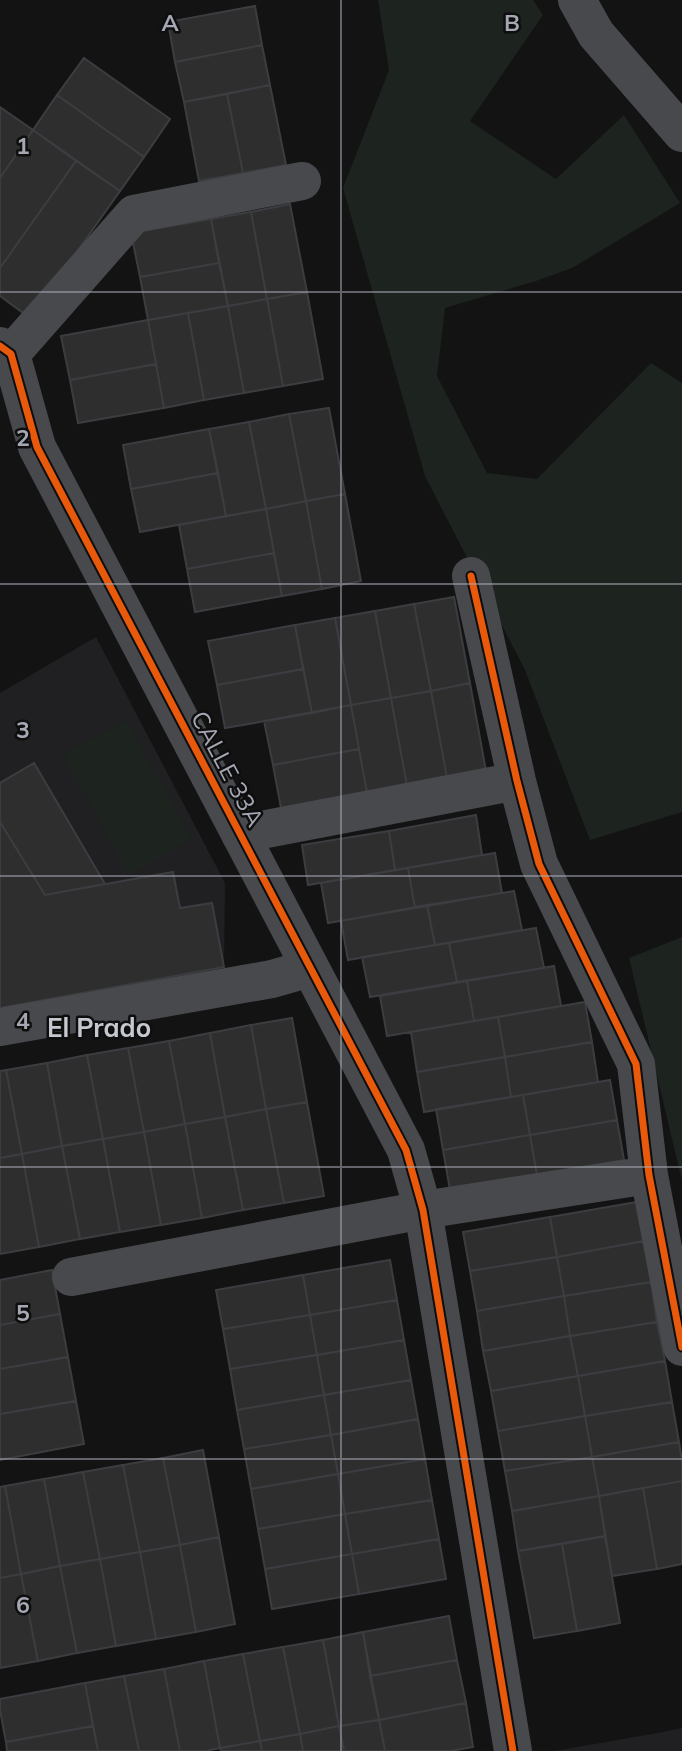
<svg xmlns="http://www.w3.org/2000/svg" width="682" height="1751" font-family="Mulish,sans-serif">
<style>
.built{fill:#202022}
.green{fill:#1d231f}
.building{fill:#2e2e2f;stroke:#3c3d40;stroke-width:2}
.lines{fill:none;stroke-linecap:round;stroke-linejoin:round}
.minor{stroke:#48494c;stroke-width:38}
.tertiary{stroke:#48494c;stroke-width:38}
.cycleway-casing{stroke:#0e0e0f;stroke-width:11}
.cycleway{stroke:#e8590c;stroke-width:7}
.grid{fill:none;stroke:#a5a8b3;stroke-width:2;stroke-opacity:0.55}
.labels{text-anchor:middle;stroke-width:5;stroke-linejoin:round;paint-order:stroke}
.street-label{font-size:24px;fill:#a5a8b3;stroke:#0e0e0f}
.neighbourhood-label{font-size:26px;font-weight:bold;fill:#c6c8d0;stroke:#0e0e0f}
.grid-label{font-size:23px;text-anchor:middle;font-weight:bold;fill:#a5a8b3;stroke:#0e0e0f;stroke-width:5;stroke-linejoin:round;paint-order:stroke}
</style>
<rect width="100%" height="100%" fill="#131314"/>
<!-- built -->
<path class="built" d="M96,637l129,246 -1,84 -224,41v-315z
M682,1728v23h-127l108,-19z"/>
<!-- green -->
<path class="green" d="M378,0h155l10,15 -73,106 86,58 68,-64 56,88 -108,65 -36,13 -91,27 -8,68 50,97 50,6 114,-116 31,20v429l-92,28 -65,-170 -100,-194 -82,-288 46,-118z
M126,720l66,119 -63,36 -66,-120z
M682,937v244l-53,-223z"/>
<!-- building -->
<path class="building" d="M255,6l7,39 -87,17 -7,-40z
M262,45l8,40 -86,17 -9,-40z
M84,58l86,61 -26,38 -87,-62z
M270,85l16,80 -43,8 -16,-79z
M227,94l16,79 -44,8 -15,-79z
M57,95l87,62 -24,34 -87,-61z
M0,107l33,23 -33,48z
M33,130l43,31 -76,107v-90z
M76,161l44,30 -90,127 -30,-22v-28z
M290,204l17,88 -40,7 -16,-87z
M251,212l16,87 -39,7 -17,-87z
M211,219l8,44 -79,14 -9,-44z
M219,263l9,43 -80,14 -8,-43z
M307,292l16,87 -40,7 -16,-87z
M267,299l16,87 -39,7 -16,-87z
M228,306l16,87 -40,7 -16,-87z
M188,313l16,87 -40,8 -16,-88z
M148,320l8,44 -86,16 -9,-44z
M156,364l8,44 -86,15 -8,-43z
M329,408l16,86 -39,7 -17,-87z
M289,414l17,87 -40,8 -17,-87z
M249,422l17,87 -40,7 -17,-87z
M209,429l9,44 -87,16 -8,-44z
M218,473l8,43 -86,16 -9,-43z
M345,494l16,87 -39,8 -16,-88z
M306,501l16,88 -40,7 -16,-87z
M266,509l8,44 -87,16 -8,-44z
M274,553l8,43 -87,16 -8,-43z
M454,597l16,86 -39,8 -17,-87z
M414,604l17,87 -40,7 -16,-87z
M375,611l16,87 -40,7 -16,-87z
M335,618l16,87 -39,8 -17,-88z
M295,625l8,44 -86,16 -9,-44z
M303,669l9,44 -87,15 -8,-43z
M470,683l16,88 -39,7 -16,-87z
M431,691l16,87 -40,8 -16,-88z
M391,698l16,88 -40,7 -16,-88z
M351,705l8,44 -86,16 -9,-44z
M359,749l8,44 -86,15 -8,-43z
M34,763l71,121 -60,11 -45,-73v-39z
M476,815l6,40 -87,15 -6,-39z
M0,822l45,73 128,-23 7,36 32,-5 12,64 -224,41z
M389,831l6,39 -87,15 -6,-40z
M495,853l7,40 -87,15 -7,-40z
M408,868l7,40 -87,15 -7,-40z
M514,891l8,39 -87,15 -8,-40z
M427,905l8,40 -87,15 -7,-39z
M536,928l8,40 -87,14 -8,-39z
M449,943l8,39 -87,15 -8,-40z
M554,966l7,40 -87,15 -7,-40z
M467,981l7,40 -87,15 -7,-40z
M585,1002l7,40 -87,15 -7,-40z
M498,1017l7,40 -88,15 -6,-40z
M292,1018l15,84 -41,7 -15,-84z
M251,1025l15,84 -41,8 -15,-84z
M210,1033l15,84 -40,7 -16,-83z
M169,1041l16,83 -41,8 -16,-84z
M592,1042l6,40 -87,15 -6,-40z
M128,1048l16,84 -41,7 -16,-84z
M87,1055l16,84 -41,7 -15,-83z
M505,1057l6,40 -87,15 -7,-40z
M47,1063l15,83 -40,8 -16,-84z
M6,1070l16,84 -22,4v-87z
M610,1080l7,40 -87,15 -7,-40z
M523,1095l7,40 -87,15 -7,-41z
M307,1102l17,94 -40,7 -18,-94z
M266,1109l18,94 -41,7 -18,-93z
M225,1117l18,93 -41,8 -17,-94z
M617,1120l7,40 -87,15 -7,-40z
M185,1124l17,94 -41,7 -17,-93z
M144,1132l17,93 -41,7 -17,-93z
M530,1135l7,40 -87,15 -7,-40z
M103,1139l17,93 -40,7 -18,-93z
M62,1146l18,93 -41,8 -17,-93z
M22,1154l17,93 -39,7v-96z
M637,1202l7,39 -87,16 -7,-40z
M550,1217l7,40 -87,14 -7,-39z
M644,1241l7,41 -87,14 -7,-39z
M557,1257l7,39 -87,15 -7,-40z
M390,1260l7,40 -87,15 -7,-40z
M52,1270l8,44 -60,11v-45z
M303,1275l7,40 -87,14 -7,-39z
M651,1282l6,40 -87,14 -6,-40z
M564,1296l6,40 -87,15 -6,-40z
M397,1300l7,40 -87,15 -7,-40z
M60,1314l8,43 -68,12v-44z
M310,1315l7,40 -87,14 -7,-40z
M657,1322l8,39 -87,15 -8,-40z
M570,1336l8,40 -87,15 -8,-40z
M404,1340l7,40 -87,15 -7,-40z
M317,1355l7,40 -87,15 -7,-41z
M68,1357l8,44 -76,13v-45z
M665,1361l7,41 -87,14 -7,-40z
M578,1376l7,40 -87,15 -7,-40z
M411,1380l7,39 -87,16 -7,-40z
M324,1395l7,40 -87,14 -7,-39z
M76,1401l8,43 -84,16v-46z
M672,1402l7,40 -87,15 -7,-41z
M585,1416l7,41 -87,14 -7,-40z
M418,1419l7,40 -87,15 -7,-39z
M331,1435l7,39 -87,15 -7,-40z
M679,1442l3,19v20l-83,15 -7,-39z
M203,1450l16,87 -39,8 -17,-87z
M592,1457l7,39 -87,15 -7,-40z
M163,1458l17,87 -40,7 -17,-87z
M425,1459l7,41 -87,14 -7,-40z
M123,1465l17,87 -40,7 -17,-87z
M83,1472l17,87 -40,7 -16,-87z
M338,1474l7,40 -87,15 -7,-40z
M44,1479l16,87 -39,8 -16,-88z
M682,1481v83l-25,5 -14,-81z
M5,1486l16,88 -21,4v-91z
M643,1488l14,81 -45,7 -13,-80z
M599,1496l6,40 -87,15 -6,-40z
M432,1500l7,39 -87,15 -7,-40z
M345,1514l7,40 -87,15 -7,-40z
M605,1536l15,87 -43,8 -15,-87z
M219,1537l16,87 -39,8 -16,-87z
M439,1539l7,40 -87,15 -7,-40z
M562,1544l15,87 -43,7 -16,-87z
M180,1545l16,87 -40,7 -16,-87z
M140,1552l16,87 -40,7 -16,-87z
M352,1554l7,40 -87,15 -7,-40z
M100,1559l16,87 -39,7 -17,-87z
M60,1566l17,87 -39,8 -17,-87z
M21,1574l17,87 -38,7v-90z
M449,1616l8,44 -87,16 -7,-44z
M363,1632l16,88 -40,6 -16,-86z
M323,1640l16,86 -39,8 -17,-87z
M283,1647l17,87 -40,7 -17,-87z
M243,1654l17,87 -40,7 -16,-87z
M457,1660l9,43 -87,17 -9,-44z
M204,1661l16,87 -14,3h-26l-16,-82z
M164,1669l16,82h-41l-15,-75z
M124,1676l15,75h-41l-13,-68z
M85,1683l8,43 -87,16 -6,-32v-11z
M466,1703l7,44 -22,4h-66l-6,-31z
M379,1720l6,31h-41l-5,-25z
M93,1726l5,25h-91l-1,-9z
M339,1726l5,25h-41l-3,-17z
M300,1734l3,17h-41l-2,-10z
M260,1741l2,10h-41l-1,-3z"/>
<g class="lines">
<!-- minor -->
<path class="minor" d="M577,0l19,34 86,99
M11,354l123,-140 168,-33
M471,576l46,205 22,83 97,200 13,111 33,172
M240,834l277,-53
M0,1027l272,-48 38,-11
M71,1277l352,-67 226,-35"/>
<!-- tertiary -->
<path class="tertiary" d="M0,346l11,8 26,93 369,703 17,60 90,541"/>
<!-- cycleway casing -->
<g class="cycleway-casing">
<path id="cycleway" d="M0,346l11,8 26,93 369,703 17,60 90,541
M471,576l46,205 22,83 97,200 13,111 33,172"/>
</g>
<!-- cycleway -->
<use href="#cycleway" class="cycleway"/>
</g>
<!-- grid -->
<path class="grid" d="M341,0v1751M0,292h682M0,584h682M0,876h682M0,1167h682M0,1459h682"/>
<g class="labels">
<!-- street labels -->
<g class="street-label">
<text transform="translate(227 769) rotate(62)" y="8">CALLE 33A</text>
</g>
<!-- neighbourhood labels -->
<g class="neighbourhood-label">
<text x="99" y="1037">El Prado</text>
</g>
</g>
<g class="grid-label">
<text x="170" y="31">A</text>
<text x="512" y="31">B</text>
<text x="23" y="154">1</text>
<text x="23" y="446">2</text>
<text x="23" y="738">3</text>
<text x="23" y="1029">4</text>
<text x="23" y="1321">5</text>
<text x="23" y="1613">6</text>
</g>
</svg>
